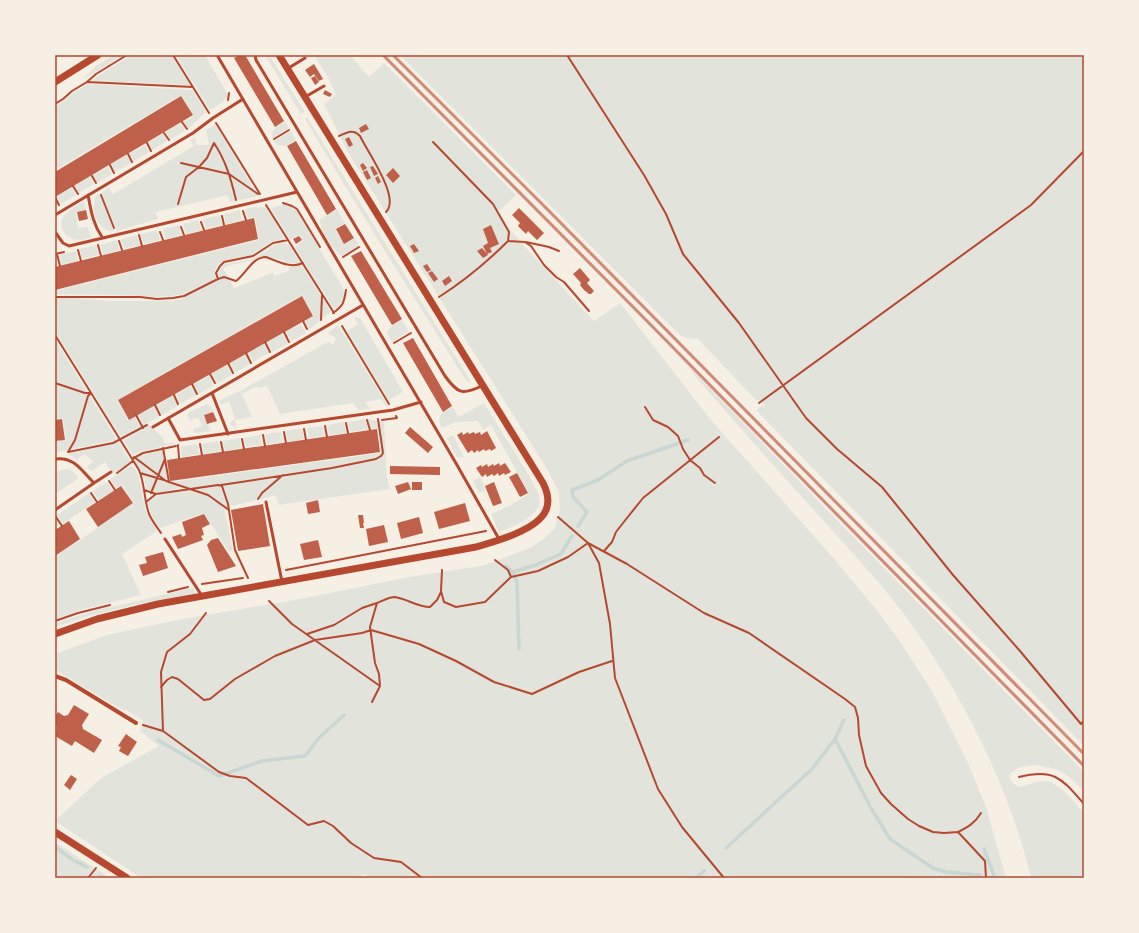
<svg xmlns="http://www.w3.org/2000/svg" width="1139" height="933" font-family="'PT Sans Narrow',sans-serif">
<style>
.green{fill:#e2e4dc}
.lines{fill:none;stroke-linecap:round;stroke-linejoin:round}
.stream{stroke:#c9d6d2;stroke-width:3.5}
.building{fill:#bf614a}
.path{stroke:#b5482f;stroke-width:2}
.service{stroke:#b5482f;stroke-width:3}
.minor{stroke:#b5482f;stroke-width:4}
.tertiary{stroke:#b5482f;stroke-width:7}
.rail{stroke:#cf8b77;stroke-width:3}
.neatline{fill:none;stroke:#b5482f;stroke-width:1.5}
</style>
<rect width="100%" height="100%" fill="#f6efe4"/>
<!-- green -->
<path class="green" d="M113,55h10l-41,25 14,-14z
M132,55h39l19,30 -97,-4 2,-3z
M176,55h29l23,40 -4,6 -14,9z
M265,55h4l36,57 -4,2z
M314,55h36l19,22 15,-14 132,132 -20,18 29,34 69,74 26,-18 90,116 126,142 43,52 22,30 31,48 36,72 18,44 20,71h-636l-6,-4 -3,4h-220l-86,-57 46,-43 58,-32 -19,-15 3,-11 -17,-10 -5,-1 -66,-39v-16l52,-19 70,-15 123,-21 104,-21 81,-13 24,-9 23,-9 15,-11 8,-8 5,-17 -1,-18 -10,-21 -200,-318 -25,-50 12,-9 -8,-18z
M400,55h684v691l-328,-336 6,-4h3l-4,-6h-5l-58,-61 -11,-1 -6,-2z
M88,84l104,6 14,22 -18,17 -4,-7 10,-6 -13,-21 -126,75v-63l19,-15z
M307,117l163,263v4l-5,-5c-54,-86 -108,-172 -160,-260z
M285,122l4,6 -17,10c-1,-10 6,-12 13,-16z
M181,123l4,8 -15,9 -4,-8z
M215,124l43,72 -28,6 -2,-7 -72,17 2,7 -41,12 -16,-38 8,-5 4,6 81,-48 -4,-6 5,-3 1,8h13l-3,-15z
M291,131l5,9 -11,6 -8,-1 -4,-4z
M163,134l4,7 -15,9 -4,-8z
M145,145l4,7 -15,9 -5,-7z
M126,155l5,8 -16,9 -4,-8z
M108,167l4,7 -15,9 -4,-8z
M90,177l4,7 -15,9 -4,-7z
M72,188l4,7 -15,9 -4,-8z
M99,193l15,38c-19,3 -26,-31 -15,-38z
M84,202l2,7 -10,3 2,16 10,-1 3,10c-4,1 -8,3 -12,3 -12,1 -23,-13 -15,-24 4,-6 14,-11 20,-14z
M283,205l8,2 6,4 46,77c2,9 -1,17 -9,21l-39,-62 8,-6 -4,-6 -9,5 -19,-32z
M255,207l11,1 17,28v3l-10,2 -24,15 -26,5 -4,3 -4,6 1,9 -33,15 -11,2 -16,1 -34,-2 -67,-1v-3l204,-51 -4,-23 -7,1 -3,-9z
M337,209l8,14 -10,6 9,15 11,-6 4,7 -18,11c-8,-7 -21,-25 -21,-36z
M240,210l2,10 -16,4 -2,-10z
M220,215l2,10 -16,4 -3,-10z
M199,220l2,10 -15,4 -3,-10z
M179,225l2,10 -16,4 -2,-10z
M157,230l3,10 -16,4 -3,-10z
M137,235l3,10 -16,4 -3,-10z
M117,240l2,10 -16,5 -2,-10z
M284,243l5,2 11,18h-14l-2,-3 -22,-4 -9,4 -25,6 -5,3 6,8 -6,-1 -3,1 -2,-4 5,-8c10,-3 21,-3 31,-7 11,-5 17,-14 30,-15z
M96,245l3,10 -17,4 -2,-10z
M76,251l2,10 -16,4 -2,-10z
M302,266l29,46c-8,5 -14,12 -22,18l-4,-9 9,-5 -12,-21 -185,105 11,21 7,-4 5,10 -17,9 -4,-2 -64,-103v-33h20l35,3h61l12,-2 1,-2 40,-19 6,2 4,8 11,-4 28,-12 2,4 15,-6 -2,-3z
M354,317l6,1 43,74 -14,8 -42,-69 11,-7z
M402,320l7,11 -17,11 -5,-9c3,-7 8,-10 15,-13z
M301,324l5,9 -15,8 -5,-9z
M338,325l50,81h-2l-5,-7 -16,3 5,7 -11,1 -6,-7 -73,11 -13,-28 -9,2 -1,-2 -15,8 10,23 -17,3 2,8 -8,-4 6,-5 -6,-18 -8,4 -1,-5 20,-9 86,-48 3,-1 4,3 3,-7 -8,-4 2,-3z
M283,334l5,9 -16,9 -5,-10z
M55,340l60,97v3l-58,12 -1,-10 10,-2 -3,-22 -8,1z
M264,344l5,9 -16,9 -4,-9z
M246,355l4,9 -15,9 -5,-10z
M678,355l146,152 260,265v20c-5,-6 -11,-13 -18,-17 -14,-10 -46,-16 -57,1l2,5 7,6c8,-1 17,-6 25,-6 15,-1 32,22 41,32v65h-53c-20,-85 -64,-174 -114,-246 -28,-41 -64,-78 -97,-115 -48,-53 -96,-106 -142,-162z
M227,365l5,10 -14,8 -6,-9z
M209,376l5,9 -15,9 -5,-10z
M191,386l5,9 -15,9 -5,-9z
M172,396l6,10 -16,9 -5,-9z
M484,403l46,74 9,18 1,10c-11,17 -23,19 -41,27l-8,-18 18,-8 20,-12 -38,-69 -8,5 -5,-9 -22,1 -14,6c-7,-13 0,-15 11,-21l5,10z
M207,404l4,2 2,5 -10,4 8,16 -16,2 -2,-4 9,-3 -4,-9 -8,4 -3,-6 2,-3z
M154,407l5,9 -15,9 -6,-10z
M365,419l3,10 -17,3 -3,-10z
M368,419l16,3 3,56 3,11 -112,16 -2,-10 -52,13 9,42 -4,2 -25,-39 -44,15 -9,-14 -3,-12c10,-9 24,-9 37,-11v-5l-13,-4 209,-29 -3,-25 -7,1z
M344,422l2,11 -17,2 -1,-10z
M150,425c5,7 14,10 15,19l8,-2 1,2 -31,7 -10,4 -9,-14 1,-1z
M323,426l1,10 -15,2 -2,-10z
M302,428l2,11 -16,3 -2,-11z
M281,432l1,10 -15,2 -2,-10z
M260,435l2,10 -16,2 -2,-9z
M453,435l11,22h-7l-10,-19z
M240,438l1,10 -16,3 -2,-10z
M219,441l1,10 -16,3 -2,-10z
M118,442l13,20 -18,11 -8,-11 -13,9 -5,-3 6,-7 -9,-7 -7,6 -9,-6z
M197,444l2,10 -17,3 -1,-10z
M163,450l4,30 14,8 -26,5 -9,-4 -1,-9 -11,-21 15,-6z
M131,466c11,4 11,35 15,46 3,7 7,13 11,19l-35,23 19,41 -57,14 -29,10v-62l79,-54 -12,-18 -6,3 -6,-9z
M69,468l10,10 -24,16v-22z
M480,477l4,7 1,7 -6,2 -6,-12z
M107,482l6,9 -15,9 -5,-9z
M89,493l6,9 -32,22 -6,-9z
M193,588l3,6c-48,7 -95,17 -141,33v-4l35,-11z
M55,842l55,36h-55z"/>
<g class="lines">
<!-- stream -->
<path class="stream" d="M578,526l9,-14 -14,-15 -1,-7 26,-10 29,-19 61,-21
M506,566l7,6 23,-7 25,-11 11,-18
M513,573l4,9 2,67
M835,739l36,69 19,31 43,29 13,4 34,3
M158,740l61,36 43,-15 43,-5 14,-18 25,-23
M55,847l18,13 14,7
M726,848l86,-79 23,-30 9,-19
M984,849l11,29
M100,876l4,2
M696,878l8,-7"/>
</g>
<!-- building -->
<path class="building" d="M240,55h5l39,66 -9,6 -41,-69z
M314,64l9,15 -4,2 -5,-7 -4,3 -5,-7z
M315,76l4,6 -4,3 -4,-7z
M325,90l7,4 -2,3 -7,-3z
M181,96l12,19 -138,82v-25z
M366,124l3,5 -8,4 -2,-5z
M349,137l4,8 -4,2 -4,-8z
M296,141l40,68 -9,6 -40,-69z
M363,163l4,5 -4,3 -3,-6z
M373,166l5,8 -4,2 -4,-9z
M393,168l7,8 -7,7 -7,-8z
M367,170l4,8 -4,2 -4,-8z
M378,176l3,6 -3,2 -3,-6z
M519,208l25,25 -7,7 -9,-9 -2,3 -8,-8 2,-3 -8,-8z
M86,210l2,9 -9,2 -2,-9z
M254,218l4,21 -203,51v-23z
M345,224l9,14 -10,6 -8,-15z
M491,225l8,19 -9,4 2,4 -5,2 -4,-8 5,-3 -5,-14z
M299,236l3,4 -6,4 -3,-5z
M414,244l5,7 -5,2 -4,-7z
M482,248l6,7 -5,3 -6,-7z
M361,251l41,68 -10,6 -41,-69z
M427,264l4,6 -4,2 -4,-6z
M580,268l10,12 -3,3 7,8 -3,3h-2l-5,-4 -4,-5 1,-2 -8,-9z
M432,271l6,8 -4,3 -6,-9z
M449,276l3,5 -7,5 -3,-5z
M302,296l11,20 -184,104 -11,-20z
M413,338l39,68 -9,6 -40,-69z
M213,412l4,9 -10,3 -3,-9z
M62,419l3,21 -10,1v-21z
M410,427l23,20 -5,6 -23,-20z
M377,429l3,23 -210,29 -3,-21z
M487,431l9,17 -5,3 -1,-2 -5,2 -1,-2 -5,3 -1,-2 -4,3 -2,-3 -4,3 -11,-18 5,-3 1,3 5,-3 1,2 5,-2 1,2 5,-2 1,3z
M499,463l1,3 5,-3 6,9 -6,3 -1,-2 -5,3 -1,-3 -4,3 -2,-2 -5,3 -1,-3 -4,3 -6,-9 5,-3 1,2 5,-3 1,3 5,-3 1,2z
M390,466l50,1v8l-50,-1z
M517,473l11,20 -8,4 -11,-20z
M408,482l3,7 -13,5 -3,-8z
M412,482h10v8h-10z
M494,482l8,21 -9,3 -8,-20z
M121,486l12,17 -35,24 -12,-18z
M318,500l2,12 -12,2 -2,-11z
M465,503l5,18 -31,8 -5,-17z
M263,504l7,42 -32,5 -7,-41z
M204,514l6,10 -8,4 2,7 -3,1 2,4 -25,9 -6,-12 9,-3 1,3 4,-2 -4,-13z
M358,515h5l1,8h-1l1,5h-4z
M419,517l4,16 -22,6 -4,-16z
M69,521l11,18 -25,17v-26z
M384,525l4,17 -19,4 -3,-17z
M218,538l18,28 -18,6 -11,-27 4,-5z
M318,540l4,17 -18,3 -4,-16z
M163,552l5,16 -25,8 -4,-11 8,-2 -2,-6z
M74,705l15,9 -7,11 1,4 19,11 -8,13 -19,-12 -3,5 -17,-10 2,-9 -2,-1v-9l3,-5 6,4 4,-1z
M126,734l11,8 -9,14 -9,-5 2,-4 -3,-1z
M71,775l6,4 -7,11 -6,-5z"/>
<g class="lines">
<!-- path -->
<path class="path" d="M173,55l36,58
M567,55l77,120 22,39 17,40 56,69 67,95 31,31 45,38 71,88 67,76 61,73 3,-3
M87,82l106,5
M228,100l1,-7
M55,104l8,-5 9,-8 15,-9 9,-8 31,-19
M182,122l5,7
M216,123l44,71
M164,133l5,7
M339,136c9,-4 14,-7 21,0 7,15 41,62 26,76
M274,139l15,-9
M433,142l60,62 16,28 -1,9c-21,21 -44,40 -69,56
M147,143l4,8
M128,154l4,8
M181,163l48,11 29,20
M110,165l4,8
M92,176l4,7
M73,186l5,8
M101,195l13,33
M55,197l4,8
M283,203l9,3 5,3 23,38
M178,204l8,-27 13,-10 8,-9 7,-15c12,18 17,36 22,57
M266,205l68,108
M243,211l3,9
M222,216l2,9
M201,222l3,8
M181,227l3,8
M160,232l3,8
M139,235l3,11
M119,241l3,9
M508,241l17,1 6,4 13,19 12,12 8,5 25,29
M526,242l23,5 10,4
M98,245l3,11
M78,250l3,11
M55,254l9,-2
M57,254l3,12
M343,257l16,-10
M218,279l6,-2 12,4c10,-7 16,-24 30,-24 11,4 24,12 37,6
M55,297h85l17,2 16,-1 11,-2 34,-17 -2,-6 4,-7 4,-4 29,-6 20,-13 15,-3
M333,313c10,-7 11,-10 13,-23
M321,320l1,-25
M303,321l4,8
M342,326l47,78
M284,332l5,10
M55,335l84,135c6,14 5,30 10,44 3,7 8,13 12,19
M265,342l5,10
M394,343l17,-10
M246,353l5,10
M228,363l5,10
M210,374l5,9
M55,383l30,10h6l-3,3 -13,44 -7,12
M192,384l5,10
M174,395l4,9
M759,403l272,-198 53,-54
M155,405l5,10
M645,407l8,13 15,7 10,9 5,13 7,11 10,8 4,7 11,8
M136,415l7,13
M367,420l3,10
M382,420l15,-2 -1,-2
M346,423l2,10
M325,426l2,11
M304,429l2,11
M284,432l2,11
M263,435l2,11
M242,439l2,10
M221,442l2,10
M200,444l2,11
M178,445l1,13
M163,448l6,34
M68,452l45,-9 34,-18
M134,457l32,24 42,14 21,15
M132,459l11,-6 33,-7
M117,473l16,-12
M140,473l24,7
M109,481l6,9
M221,485l111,-17 44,-9 5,-3 2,-3 -5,-34
M144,490l12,4
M91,493l6,9
M151,493l14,-34
M258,499l4,-6 21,-18
M146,502l10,-8 62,-9 4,1 6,18 7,46 13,28
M56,517l6,9
M558,517l30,26 11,20 11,61 5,54 43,111 24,38 42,51
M604,551l8,-9 4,-10 7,-9 20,-25 76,-61
M495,560l13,10 3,7
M286,570l200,-39
M442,570l-1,21 3,11 12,5 29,-5 26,-25 27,-6 30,-14 20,-14 39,21 77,49 45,20 96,66 10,8 3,11 1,17 7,31 15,27 10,11 17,15 11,7 14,6 11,1 14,-1 27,29 1,17
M202,584l41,-6
M168,592l20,-5
M269,601l23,23 88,62
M55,621l23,-8 32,-8
M307,634l27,-9 28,-17 15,-5
M161,687l6,-7 5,-3 6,2 26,21 6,-1 25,-20 40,-23 40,-16 47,-7 9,-3 48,14 37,17 38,21 38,12 47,-22 33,-11
M372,702l8,-16 -1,-12 -4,-11 -5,-36 7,-24c5,-2 12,-6 18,-6 13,2 22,10 35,10l7,-7 4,-8
M143,725l20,6 56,41 11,4 16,2 62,47 16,-4 9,5 18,17 23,15 27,4 21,16
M163,731l-2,-59 6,-20 23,-18 16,-21
M1019,777c36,-9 43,2 65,27
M958,832c10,-5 17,-9 23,-19
M88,878l8,-10"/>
<!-- service -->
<path class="service" d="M217,55l240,410 42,74
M255,55l1,5 189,316c13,18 17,19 37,10
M287,69l18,-11
M305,97l19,-11
M88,195c3,16 5,29 14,42
M55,215l138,-82 20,-15 30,-19
M55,232l8,11 6,3 228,-54
M212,393l16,41
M168,418l12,22 213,-30 28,-8
M153,427l210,-122
M55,459c19,-3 27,12 39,24l-39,27
M94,483l17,-11
M266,502l16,80
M165,539l37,57"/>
<!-- minor -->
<path class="minor" d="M55,676l11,4 70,43"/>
<!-- tertiary -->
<path class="tertiary" d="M55,82l43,-27
M55,634l42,-15 61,-15 318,-57c18,-5 62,-17 70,-37 4,-9 1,-19 -3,-27l-264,-428
M55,832l72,46"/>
<!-- rail -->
<path class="rail" d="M383,55l263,265 438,446
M393,55l157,157 534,542"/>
</g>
<!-- border -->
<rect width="1139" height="933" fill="none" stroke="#f6efe4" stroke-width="112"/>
<rect x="56" y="56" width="1027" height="821" class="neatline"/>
</svg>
